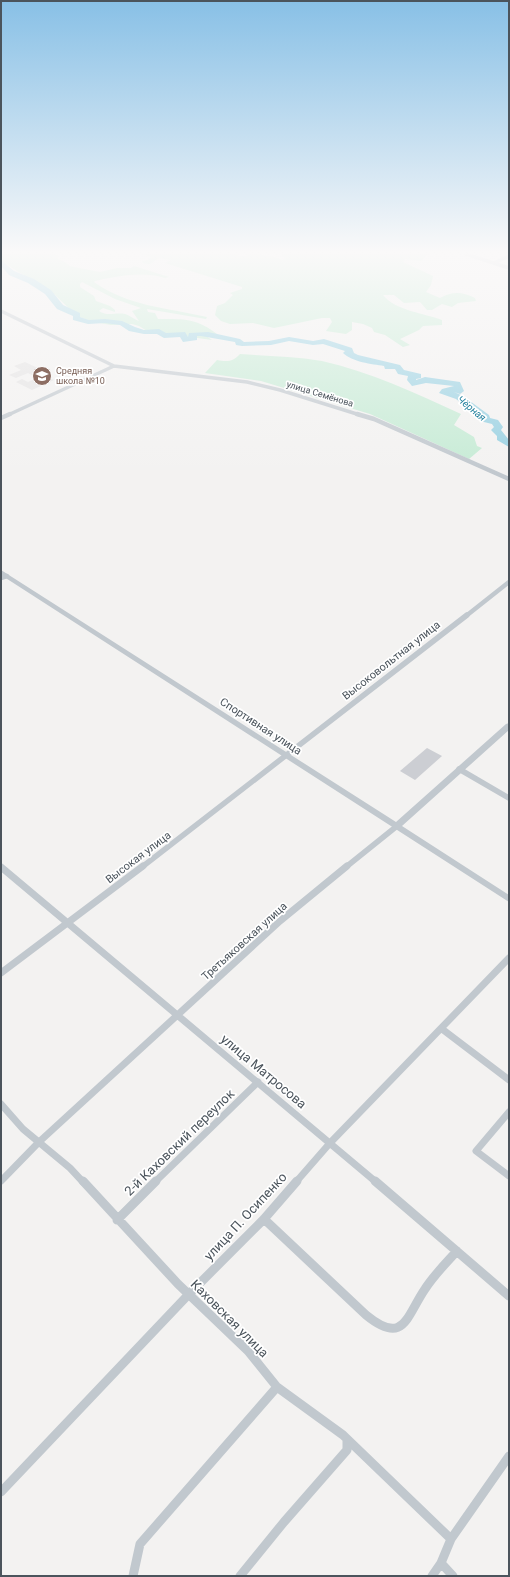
<svg xmlns="http://www.w3.org/2000/svg" width="510" height="1577" font-family="Roboto,sans-serif">
<style>
.education{fill:#e4e3e3}
.green{fill:#c6ebd5;fill-rule:evenodd}
.lines{fill:none;stroke-linecap:round;stroke-linejoin:round}
.river{fill:#99d1e2;fill-rule:evenodd}
.building{fill:#ccced3}
.minor-far4{stroke:#c1c8ce;stroke-width:3.5}
.minor-far3{stroke:#c1c8ce;stroke-width:4.5}
.minor-far2{stroke:#c1c8ce;stroke-width:5.5}
.minor-far1{stroke:#c1c8ce;stroke-width:7}
.minor{stroke:#c1c8ce;stroke-width:9}
.tertiary{fill:#c1c8ce;fill-rule:evenodd}
.labels{text-anchor:middle;stroke-width:3.5;stroke-linejoin:round;paint-order:stroke}
.far-education-label{font-size:9px;fill:#785e54;stroke:#fff;text-anchor:start}
.far-street-label{font-size:9px;fill:#4b545c;stroke:#fff}
.far-water-label{font-size:10px;font-style:italic;fill:#1f7f9c;stroke:#fff}
.street-label{font-size:11px;fill:#4b545c;stroke:#fff}
.near-street-label{font-size:13px;fill:#4b545c;stroke:#fff}
</style>
<rect width="100%" height="100%" fill="#f3f2f1"/>
<!-- education -->
<path class="education" d="M25,362l21,10 -4,2 12,6 -22,10 -16,-8 6,-3 6,3 9,-4 -9,-5 -12,5 -7,-3 12,-5 -7,-4z"/>
<!-- green -->
<path class="green" d="M1,254h54l3,2v3l5,2 6,4v1l31,6 17,-4h14l3,-2 35,11 -4,1c-23,-7 -47,-2 -70,3l-1,1c33,24 74,26 113,35l-1,2 -59,-10 1,3 7,1 3,6c26,0 38,-1 59,15l-12,1 7,5 -65,-9 -8,-5 -7,-2 -21,1 -17,-3 -17,-6 -23,-22 -53,-33zM82,282l33,17 26,9 -9,3 7,10c-5,-2 -10,-6 -14,-7 -10,-2 -17,3 -26,-3l4,-3 12,4v-2l-5,-4 -14,-5 -2,-5 -14,-9v-3z
M143,254h93l2,2h9l2,-2c10,0 26,2 34,6l3,-1 -4,-3v-2h146l-7,7 -16,-2 -2,3 30,14 -2,9 -5,7 14,6c13,-7 22,-6 35,0l1,3 -18,2 -6,4 -10,-3 -10,6h-5l-7,-8 -16,1 -10,-8h-11c13,16 41,18 59,25v5l-19,1 -4,4 -19,9 10,6 -7,2 -18,-12 -11,-3 -2,-4 -9,-4 -11,-2v8l-6,4 -20,-3 6,-9 -2,-4h-8l-48,10 -21,-5 -23,1 -9,-3 -6,-6 2,-9 8,-3 8,-8 -3,-2 12,-4v-2l-77,-24 6,-3 -12,-2c-7,3 -5,8 -16,5l-1,-2 6,-1 3,-3z
M240,354c27,2 54,2 82,7 48,11 94,32 139,53l-7,11 20,12 3,9 5,2 -13,11 -99,-45 -109,-33 -56,-8 12,-13c10,2 16,2 23,-6z"/>
<g class="lines">
<!-- river -->
<path class="river" d="M1,260l13,11 20,8 17,11 12,15 17,8v4l9,3 16,-1 17,2 13,6 9,3 15,-1 7,4 19,-1 3,5 1,-4 19,-1 32,7 4,3 25,-1 20,-4 24,4 11,-2 28,9 2,5 4,2 42,10 4,5 17,4v4l-5,1v1l9,-3 35,5 4,9 -4,3 -6,-2 9,4 26,19 1,3 8,2 5,7 -2,3 8,10v7l-12,-7v-4l-6,-6 3,-3 -2,-3 -12,-3v-3l-24,-19 -17,-6 3,-4 12,-3 -28,-3 -14,3 -5,-6 1,-4 -10,-2 -3,-5h-10l-1,-3c-12,-2 -32,-4 -41,-13l2,-2 -22,-7 -10,1 -24,-4 -18,4 -29,1 -6,-1 -1,-3 -34,-6h-4v4l-14,2 -3,-5 -16,1 -7,-4h-13l-15,-3 -9,-6 -15,-2 -17,1 -15,-4v-4l-16,-7 -12,-15 -17,-11 -19,-8 -8,-9z"/>
</g>
<!-- building -->
<path class="building" d="M427,748l15,8 -27,24 -15,-9z"/>
<g class="lines">
<!-- minor-far4 -->
<path class="minor-far4" d="M466,254l43,14
M494,263l15,-7
M1,311l113,55 133,16 33,8 80,25
M8,415l106,-49"/>
<!-- minor-far3 -->
<path class="minor-far3" d="M357,414l17,5 135,60
M1,418l9,-4
M1,578l6,-2
M466,616l43,-34"/>
<!-- minor-far2 -->
<path class="minor-far2" d="M459,769l50,29
M142,867l325,-252
M346,867l51,-41"/>
<!-- minor-far1 -->
<path class="minor-far1" d="M1,867l375,315
M1,973l142,-107
M442,1029l67,51
M1,1104l22,25 47,39 13,14
M509,1112l-33,39 33,25
M1,1181l38,-39 241,-221 67,-55
M155,1182l103,-100
M296,1182l34,-39 179,-185"/>
<!-- minor -->
<path class="minor" d="M83,1181l95,103 70,67 29,36 66,48 108,104
M375,1181l134,115
M264,1219l102,96c38,31 40,2 59,-26 9,-14 21,-26 32,-38
M117,1220l39,-39
M1,1492l188,-198 75,-75 33,-38
M441,1563l12,13
M133,1576l7,-32 137,-157
M240,1576l44,-54 63,-72v-10
M432,1576l9,-13 10,-24 58,-83"/>
<!-- tertiary -->
<path class="tertiary" d="M1,570l395,252 110,-98 3,-1v7l-107,96 107,69v7l-508,-327z"/>
</g>
<!-- sky -->
<linearGradient id="sky" x2="0" y2="1"><stop stop-color="#88c0e6"/><stop offset="0.53" stop-color="#faf9f9"/><stop offset="1" stop-color="#faf9f9" stop-opacity="0"/></linearGradient>
<rect width="510" height="475" fill="url(#sky)"/>
<!-- icons -->
<defs>
<g id="school-disc" transform="scale(1)"><circle r="9.5" fill="#8d6e63" stroke="#fff"/><path d="M0-5L7-2L0 1L-7-2ZM-4 1L0 2.5L4 1V4Q0 6-4 4Z" fill="#fff"/></g>
</defs>
<g fill-rule="evenodd">
<use href="#school-disc" x="42" y="376"/>
</g>
<g class="labels">
<!-- far-education labels -->
<g class="far-education-label">
<text x="56" y="374">Средняя<tspan x="56" dy="10">школа №10</tspan></text>
</g>
<!-- far-street labels -->
<g class="far-street-label">
<text transform="translate(320 394) rotate(17)" y="3">улица Семёнова</text>
</g>
<!-- far-water labels -->
<g class="far-water-label">
<text transform="translate(472 408) rotate(39)" y="4">Чёрная</text>
</g>
<!-- street labels -->
<g class="street-label">
<text transform="translate(391 660) rotate(-38)" y="4">Высоковольтная улица</text>
<text transform="translate(261 726) rotate(33)" y="4">Спортивная улица</text>
<text transform="translate(138 857) rotate(-37)" y="4">Высокая улица</text>
<text transform="translate(244 941) rotate(-42)" y="4">Третьяковская улица</text>
</g>
<!-- near-street labels -->
<g class="near-street-label">
<text transform="translate(264 1071) rotate(40)" y="5">улица Матросова</text>
<text transform="translate(179 1142) rotate(-44)" y="5">2-й Каховский переулок</text>
<text transform="translate(245 1216) rotate(-47)" y="5">улица П. Осипенко</text>
<text transform="translate(230 1318) rotate(45)" y="5">Каховская улица</text>
</g>
</g>
<!-- border -->
<rect width="510" height="1577" fill="none" stroke="#4b545c" stroke-width="4"/>
</svg>
